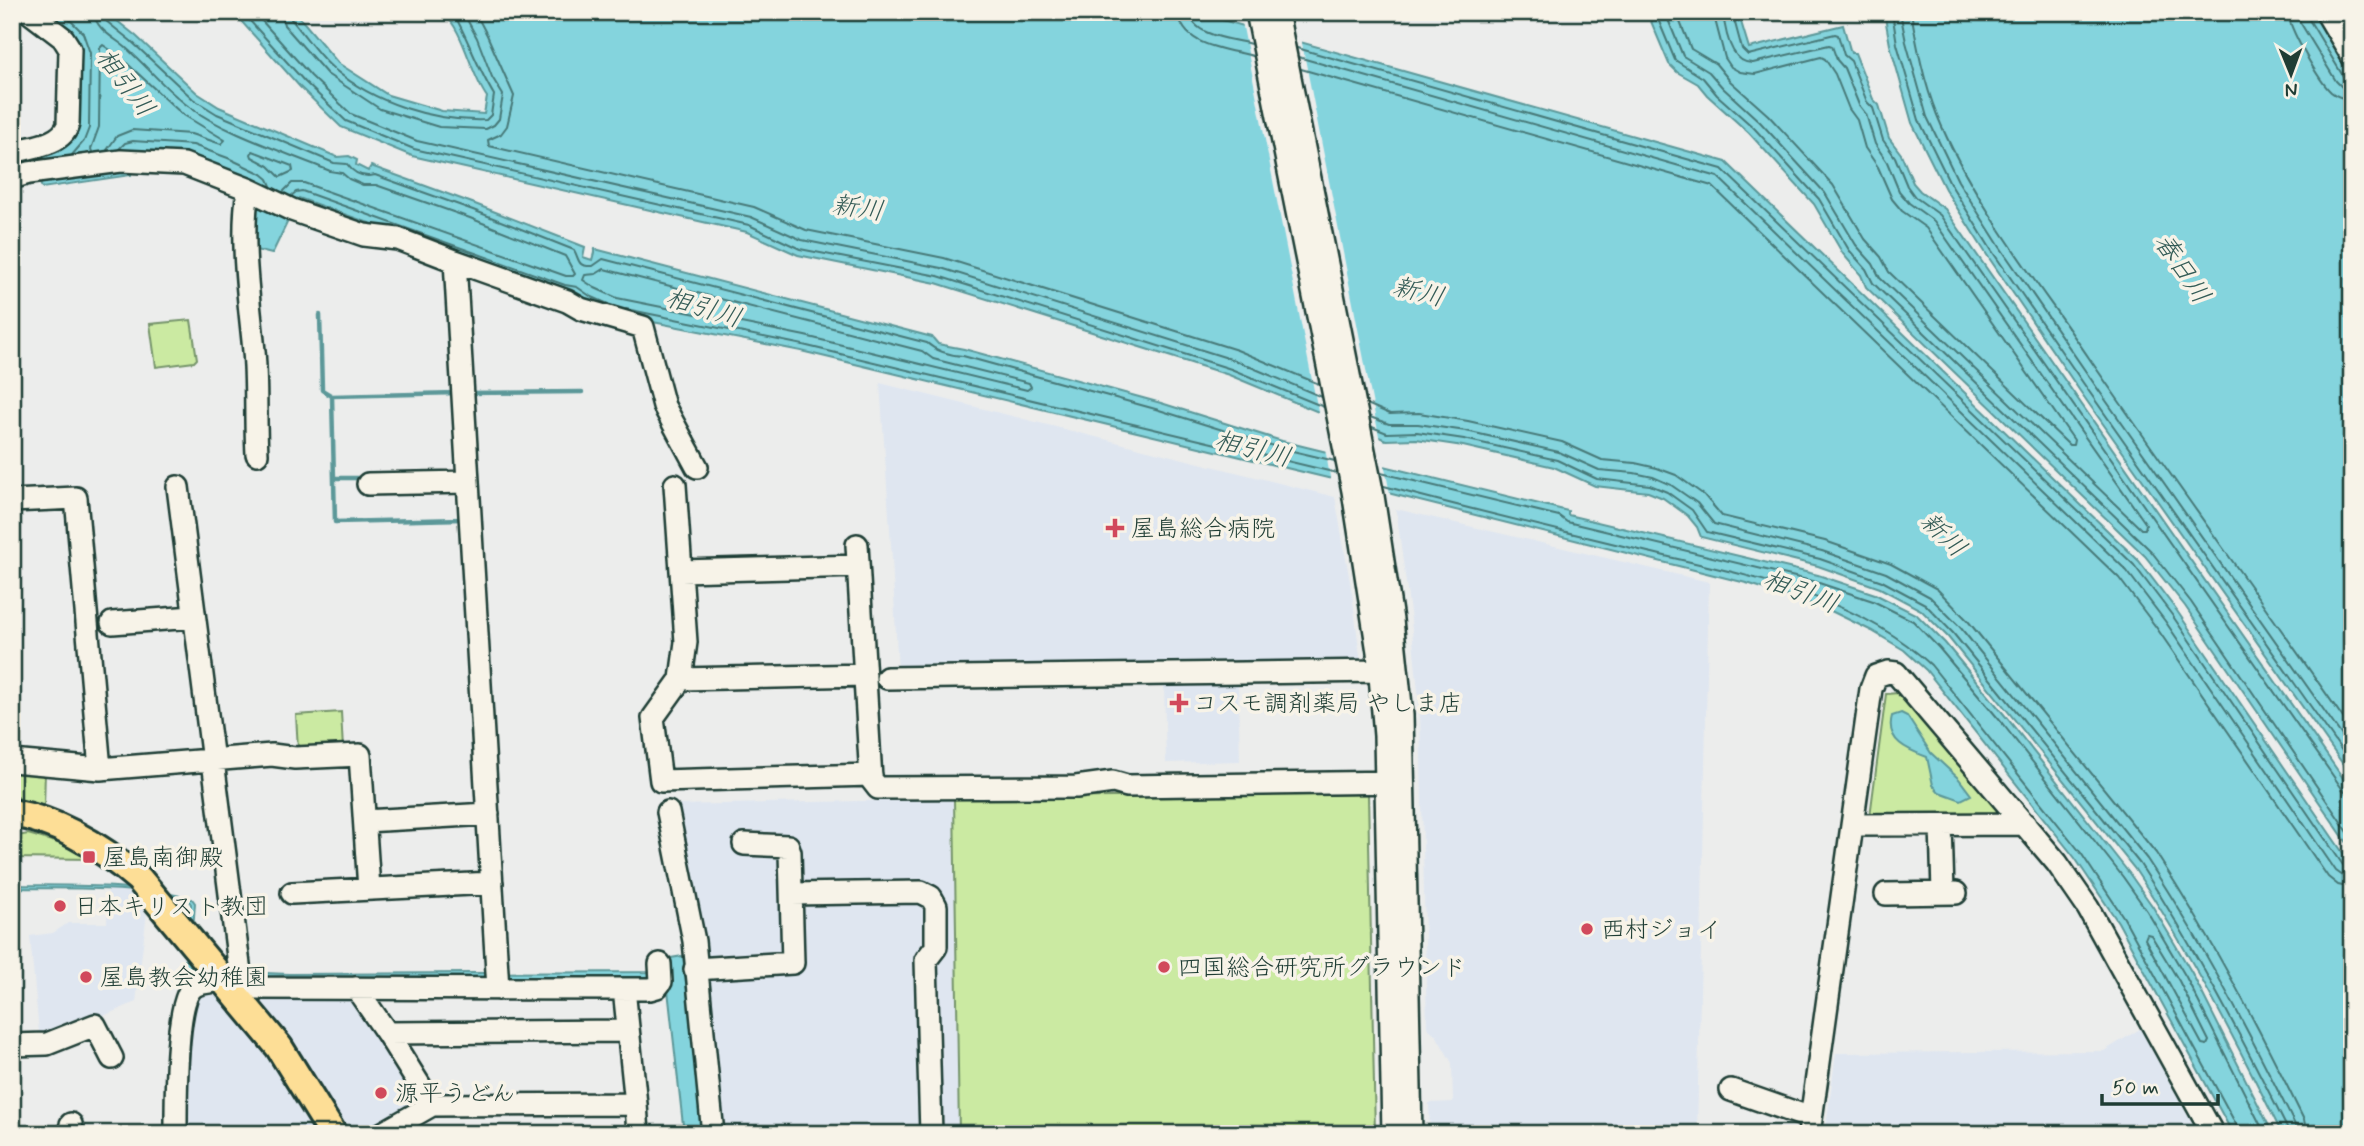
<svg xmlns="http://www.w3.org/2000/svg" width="2364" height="1146" font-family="Mynerve,'Klee One',sans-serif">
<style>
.built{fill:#dfe6f0}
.green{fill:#cbeaa2;stroke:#75946b;stroke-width:2}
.water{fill:#84d4dd;stroke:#5c9899;stroke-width:2}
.pier{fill:#ecedec}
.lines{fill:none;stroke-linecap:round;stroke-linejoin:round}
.shore{stroke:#477978;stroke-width:2}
.stream{stroke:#5c9899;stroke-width:4.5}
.minor-casing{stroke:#1f3d34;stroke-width:26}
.major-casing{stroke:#1f3d34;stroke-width:32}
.minor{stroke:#f7f3e8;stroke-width:21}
.major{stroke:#fdde96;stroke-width:26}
.poi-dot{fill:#d1495b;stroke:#f7f3e8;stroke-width:2.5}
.labels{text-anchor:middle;stroke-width:7;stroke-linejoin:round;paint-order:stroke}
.poi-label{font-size:24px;fill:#1f3d34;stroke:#f7f3e8;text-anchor:start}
.water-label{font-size:26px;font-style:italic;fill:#335b56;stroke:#f7f3e8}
</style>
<rect width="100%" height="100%" fill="#ecedec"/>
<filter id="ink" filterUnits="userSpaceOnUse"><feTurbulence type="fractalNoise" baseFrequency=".0143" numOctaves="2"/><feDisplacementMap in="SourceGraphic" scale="14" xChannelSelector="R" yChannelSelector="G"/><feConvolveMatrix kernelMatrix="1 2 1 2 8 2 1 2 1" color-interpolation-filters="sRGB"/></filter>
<g filter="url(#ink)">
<!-- built -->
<path class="built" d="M880,383l455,114 17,96 9,71 -463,8 -6,-113z
M1396,509l313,73 -12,552h-267l-1,-31 24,-1 -1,-39 -16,-28 -9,-8 -7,-315 -9,-92z
M1238,684l2,77 -74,2 -2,-78z
M954,799l5,335h-239l-45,-329z
M108,890h23l18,19 -2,3 -11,90 -96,41 -10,-107 23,-3 15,-10h39z
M213,989l53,64 51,81h-137l12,-136z
M357,995l62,109 -50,30h-20l-21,-37 -36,-54 -37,-47z
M2140,1029l58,105h-373l11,-81 268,-2z"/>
<!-- green -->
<path class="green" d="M191,320l6,39 -3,3 -38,5 -6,-43z
M1898,693l104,122 -132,1 16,-122z
M341,712l2,37h-45l-2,-34z
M12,768l33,2 -1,38c-29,-7 -32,-11 -32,-40z
M1368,794l7,340h-416l-5,-335z
M28,834l34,10 30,15 -80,-1v-21z"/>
<!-- water -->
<path class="water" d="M37,12h69l30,24 61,57 22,14 118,50 12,-1 8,4 -1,5 12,6 3,-5 104,38 110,43 -2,10 9,3 3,-11 337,88 6,7 26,5 197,54 121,38 286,70v4l250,60 57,19 42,21 28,28 62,75 122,155 24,34 39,66 81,161h-40l-115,-212 -43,-64 -149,-188 -22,-20 -32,-19 -45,-22 -77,-25 -418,-105 -531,-128 -189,-37 -46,-21 -267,-95 -27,56 -20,-5 -2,-44 -28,-32 -91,-3v5l-89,13 -3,-7 -27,-9v-14l48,-14 14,-91z
M233,12h62l43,51 50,32 54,16 42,3 3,-17c-17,-23 -23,-68 -45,-85h752l532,150 413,399 38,50 175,255v268h-70c-45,-91 -92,-182 -148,-266l-186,-231 -27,-27 -41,-22 -62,-22 -117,-29 -4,-10 -9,-11 -25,-18 -15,-6 -53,-6 -41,-19 -91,-21 -47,-7 -30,1 -157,-65 -293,-92 -138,-28 -51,-23 -335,-76 -71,-29 -41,-40z
M1647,12h91l11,36 94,-23 8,28h4l18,46 6,6 10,33 12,16 12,29 7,8 25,18 407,582v59l-167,-244 -40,-50 -279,-269 -5,-12 -18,-21 -29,-50 -65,-71 -42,-38 -9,-11 -21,-12 -8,-8z
M1884,12h429l39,65v700l-270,-383 -95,-139 -42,-66 -33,-66 -22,-78z
M1901,713l6,3 24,37 28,26 12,16 -10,5 -22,-8 -6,-7 -6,-28c-19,-7 -42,-16 -35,-41z
M12,885c61,1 121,-2 180,14l3,4 -5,67 99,4 366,-2 10,-13 18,-3 20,178h-19l-17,-153h-484l8,-77 -2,-3c-57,-16 -117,-12 -177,-13z"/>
<!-- pier -->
<path class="pier" d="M1242,22l59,16 79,403 -61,-25z
M1325,448l59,15 7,36 -60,-16z"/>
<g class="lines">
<!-- shore -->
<path class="shore" d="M62,12l21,21 7,20 -1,75 -5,13 -12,14
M94,12c1,17 19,25 31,35 22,19 40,42 63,59 36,27 99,47 142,65l12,2 7,6 14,6h13l94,33 95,38 10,18 -2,2h-7l-262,-93h-12l-9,9
M103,12l3,9 25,20 62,58 24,15 117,49 13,1c7,10 16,14 28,11l98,35 101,40c6,10 2,17 19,16l10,-7 324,84c10,9 22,12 36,13l196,54 121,38 55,13
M242,12l63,70 41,39 68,28 335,76 51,24 138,27 293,93 93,38
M254,12l57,64 40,38 66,27 334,76 51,23 139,28 293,92 88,37
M281,12l3,13 43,49 53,35 59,18 47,2 8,-4 5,-6 4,-24 -11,-18 -15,-39 -14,-26
M290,12l1,7c14,16 27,37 43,50 40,34 100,53 152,51l5,-5 3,-20c-16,-26 -26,-56 -41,-83
M475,12l12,23 27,61 -7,30 -6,8 -13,6 1,6 265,61 52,23 138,28 293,92 82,34
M1179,12c1,34 48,37 74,44
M1190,12c1,24 42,27 61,32
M1655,12l20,48 28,18 14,17 37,33 65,71 30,51 17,19 7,14 278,268 40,51 161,236
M1665,12l18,44 26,16 14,16 37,34 65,71 31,52 17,19 7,14 261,251h4l1,-5 -212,-303 -25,-18 -10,-12 -12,-29 -12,-18 -9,-30 -7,-9 -15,-37 -7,-8 -5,-14 -3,-1 -76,18c-22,1 -28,-32 -30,-51
M1676,12l15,37 25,15 14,17 38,34 65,70 32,54 16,18 8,15 180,173h4l1,-5 -148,-212 -24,-17 -10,-12 -14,-32 -13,-19 -8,-28 -8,-11 -14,-35 -10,-15 -4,-2 -66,17 -15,-2 -9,-5 -6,-9 -12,-46
M1732,12l10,37 6,6 87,-21 3,1 6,20 7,6 16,41 6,6 10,32 12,17 12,29 8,11 25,18 403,575 9,4
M1892,12l5,32 22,76 32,65 41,66 96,139 264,375
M1900,12l6,30 21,75 31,64 42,66 95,138 257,365
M1911,12c6,34 13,71 26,103 34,84 101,168 152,243 86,125 177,248 263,373
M2288,12c0,15 31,69 43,80 6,5 13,7 21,7
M2298,12l2,10 36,59 6,6 10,2
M2307,12l1,6 35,58 9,4
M1297,48l425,121 412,396 38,50 171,250 9,4
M1298,57l420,120 409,394 38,50 171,250 7,5 9,1
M1301,69l411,117 407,392 37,49 172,250 10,8 14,3
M119,149l6,-6 8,-2 60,4 35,13 34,16 6,5 3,7
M253,151l39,15 1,5 -13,6 -11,-11 -17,-9 -1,-3z
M92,152l-1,-3 8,-22 1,-79 3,-3 16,11 63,58 43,26 -4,4 -30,-10 -59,-4 -15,6 -10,14
M291,196l5,-4 6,-1 263,94 12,2 13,9 18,8
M604,269l318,82 11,8 96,24 2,4 -4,3 -222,-54 -188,-38 -22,-10 -12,-8 2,-5 11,-1z
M626,309l177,36 534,128
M1367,404l23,10 29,-1 49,8 94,21 40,18 33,3 22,5 19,7 28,20 18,21 103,25 66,23 46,25 31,32 188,232c56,85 103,175 148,267l3,14
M1370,417l19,7h29l48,7 93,21 40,18 35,3 19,4 18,8 26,18 17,21 108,27 64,22 44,24 30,30 187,232c56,84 103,175 148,266l1,9
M1372,427l15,6 30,-1 47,7 93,21 40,19 53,6 17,7 25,18 15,22 113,27 62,22 43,23 28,29 187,231c55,84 102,174 147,264v6
M1381,473l178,43 8,6 249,60 57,19 40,20 26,27 63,75 121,154 24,34 39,66 79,157
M1384,486c87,24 176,44 264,66 96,23 209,43 283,113l150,188 43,65 114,210 1,6
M2147,934l4,1 28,46 30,60 -2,4 -5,-1 -57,-105z"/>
<!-- stream -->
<path class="stream" d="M320,315l2,75 10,6 125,-3
M467,393l115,-1
M332,396l3,126 128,-3
M334,478h29"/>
<!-- minor casing -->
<g class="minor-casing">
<path id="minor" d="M1257,12l96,479 25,161 7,84 8,398
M1277,12l96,484 19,124 10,95 9,419
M2326,12l26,44
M12,152c18,-5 51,-7 56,-28l2,-75 -7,-11 -34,-26
M12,178l17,-5 92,-12 63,3 64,25 44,21 72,25 34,4 57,22 43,728
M248,189c-8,53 1,109 6,162 3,34 1,69 3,103
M455,261l112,40 14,8 62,18 21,79 33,61
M368,484l99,-2
M675,485l11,157 -5,37 -28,39 8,63 210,-6
M178,487l64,501
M12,501l64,-3 24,271
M857,545l14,234 7,9 198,-1 37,-5 14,4 271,-4
M681,571l177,-5
M112,623l81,-6
M887,678l493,-7
M681,679l184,-4
M12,761l88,8 172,-14 23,3 65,-3 9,134
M668,812l26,129 19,193
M365,821l123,-7
M1852,825l173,-1
M1941,825l2,68
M292,893l200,-10
M792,894l129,-2 10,5 5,9v41l-10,13 5,174
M1886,894l70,-1
M695,969l98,-6 -3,-111 -2,-6 -44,-2
M356,988l31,45 45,72
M235,993l7,-5 408,1 7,-2 4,-5 -1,-18
M387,1033l241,-2
M12,1045l35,-1 48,-19 17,33
M1731,1090l80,28
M636,1104l2,30
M71,1124l2,10
M176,1134c0,-26 -1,-130 16,-146 6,-6 22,-6 31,-8
M381,1134l51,-29 204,-1 -12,-115
M1809,1134l62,-445 5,-13 12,-4 8,1 161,190 31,45 125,226"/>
</g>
<!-- major casing -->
<g class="major-casing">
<path id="major" d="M12,813c48,8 91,35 127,66l140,168 54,87"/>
</g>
<!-- minor -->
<use href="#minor" class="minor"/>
<!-- major -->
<use href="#major" class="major"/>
</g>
</g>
<!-- markers -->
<g class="poi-dot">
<path d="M1111.5 517.5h7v7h7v7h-7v7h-7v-7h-7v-7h7z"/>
<path d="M1175.5 692.5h7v7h7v7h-7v7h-7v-7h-7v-7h7z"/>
<rect x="82" y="850" width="14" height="14" rx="3.5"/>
<circle cx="60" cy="906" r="7"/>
<circle cx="1587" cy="929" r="7"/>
<circle cx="1164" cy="967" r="7"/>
<circle cx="86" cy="977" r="7"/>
<circle cx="381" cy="1093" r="7"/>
</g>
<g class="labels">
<!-- poi labels -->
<g class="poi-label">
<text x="1131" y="536">屋島総合病院</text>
<text x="1193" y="711">コスモ調剤薬局 やしま店</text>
<text x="103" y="865">屋島南御殿</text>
<text x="74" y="914">日本キリスト教団</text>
<text x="1601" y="937">西村ジョイ</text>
<text x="1178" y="975">四国総合研究所グラウンド</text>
<text x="100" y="985">屋島教会幼稚園</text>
<text x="395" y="1101">源平うどん</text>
</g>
<!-- water labels -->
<g class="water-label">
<text transform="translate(126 82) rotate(53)" y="9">相引川</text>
<text transform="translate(858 207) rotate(8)" y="9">新川</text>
<text transform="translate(2183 268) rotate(56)" y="9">春日川</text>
<text transform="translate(1419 291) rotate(14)" y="9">新川</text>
<text transform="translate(704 307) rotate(17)" y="9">相引川</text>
<text transform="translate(1253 448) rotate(14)" y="9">相引川</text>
<text transform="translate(1944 534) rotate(44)" y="9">新川</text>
<text transform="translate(1801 591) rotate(21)" y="9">相引川</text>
</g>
</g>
<!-- margin -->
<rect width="2364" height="1146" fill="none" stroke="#f7f3e8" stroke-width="42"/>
<rect x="21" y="21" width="2322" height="1104" fill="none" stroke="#1f3d34" stroke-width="2.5" filter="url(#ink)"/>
<!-- north arrow -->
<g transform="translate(2291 74) rotate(179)" stroke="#f7f3e8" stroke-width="5" paint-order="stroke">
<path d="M0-5L12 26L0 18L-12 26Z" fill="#1f3d34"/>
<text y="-10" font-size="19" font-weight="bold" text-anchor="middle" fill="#1f3d34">N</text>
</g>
<!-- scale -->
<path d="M2102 1094v10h116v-10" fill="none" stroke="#1f3d34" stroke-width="3.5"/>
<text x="2112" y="1094" font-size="21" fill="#1f3d34" stroke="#f7f3e8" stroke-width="5" paint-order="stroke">50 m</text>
</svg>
